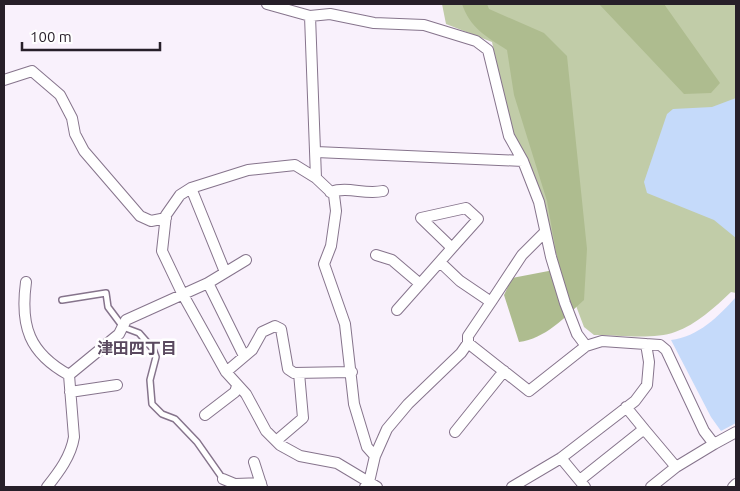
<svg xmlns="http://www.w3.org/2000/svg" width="740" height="491" font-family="Ubuntu,'Noto Sans JP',sans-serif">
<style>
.green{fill:#c1cca8}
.forest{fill:#aebc8f}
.water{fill:#c5dafa}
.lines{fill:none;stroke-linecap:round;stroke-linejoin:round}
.service-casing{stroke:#86748c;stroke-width:8}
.minor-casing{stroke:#86748c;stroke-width:12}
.service{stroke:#fff;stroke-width:5}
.minor{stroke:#fff;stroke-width:10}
.labels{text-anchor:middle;stroke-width:5;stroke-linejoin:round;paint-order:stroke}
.neighbourhood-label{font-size:16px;font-weight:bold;fill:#5a495f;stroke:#fff}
</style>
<rect width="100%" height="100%" fill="#f9f1fc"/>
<!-- green -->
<path class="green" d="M442,4h294v289l-5,-1c-17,16 -34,32 -56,40 -21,8 -57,3 -81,3l-10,-8 -37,-98 -6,-22 -1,-17 -28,-55 -20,-93 -46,-18z"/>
<!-- forest -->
<path class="forest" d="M462,4h25l2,5 55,24 23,23 20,193 -3,51c-19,17 -39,39 -65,42l-15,-47 8,-17 47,-9 -12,-68 -33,-106 -7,-45c-20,-13 -37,-22 -45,-46z
M599,4h65l56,79 -9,10 -27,1z"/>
<!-- water -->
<path class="water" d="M736,98v140l-22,-18 -67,-27 -3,-11 23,-68 6,-5 39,-2z
M736,297v126l-15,8 -10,-14 -40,-77c27,-3 48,-24 65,-43z"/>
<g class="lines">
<!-- service casing -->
<g class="service-casing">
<path id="service" d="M62,300l44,-7 2,14 15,20 16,6 14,16 3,8 -6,23 2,24 10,10 13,5 22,23 26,37"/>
</g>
<!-- minor casing -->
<g class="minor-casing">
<path id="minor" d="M267,4l43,12 20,-2 44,9 50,2 52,16 12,9 21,86 14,25 16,41 12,55 14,46 12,31 9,12
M310,16l6,162
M4,80l28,-9 28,24 12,23 3,16 9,17 56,65 11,5 15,-3
M316,152l207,9
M191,188l34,84
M330,192c19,-6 34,3 53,-1
M376,255l16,5 27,23
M440,262l20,19 31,21 -23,34v7
M26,282c-6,44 3,71 43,93
M208,283l38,-23
M491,302l31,-47 23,-23
M397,310l55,-62 -31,-30 45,-10 12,11 -26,29
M226,372l26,-22 10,-18 13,-6 6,3 7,40 6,4 58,-1
M70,392l47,-7
M626,407l18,22
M205,415l30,-23 2,-6
M455,432l49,-61
M276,441l27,-23 -4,-45
M375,456l-8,-9 -13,-43 -9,-80 -21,-60 7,-18 5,-35 -2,-16 -18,-17 -21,-13 -47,5 -57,18 -11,7 -14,20 -4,36 20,42 44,79 20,22 20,37 14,14 20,11 37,7 40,24
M561,458l24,29
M254,462l8,25
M676,467l38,-23
M223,479l12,5 26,-1
M580,480l64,-51 32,38 -25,20
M47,487c12,-15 24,-31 27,-50l-5,-62 50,-41 7,-14 82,-37 36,73
M365,487l4,-5 6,-26 12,-27 21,-25 53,-51 7,-10 61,48 57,-45 16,-5 58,4 6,5 38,81 10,13 22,-12
M512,487l49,-29 74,-57 12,-16 2,-23 -3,-18
M733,487l3,-3"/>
</g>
<!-- service -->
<use href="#service" class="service"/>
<!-- minor -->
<use href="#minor" class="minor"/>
</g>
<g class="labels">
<!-- neighbourhood labels -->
<g class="neighbourhood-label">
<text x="137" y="354">津田四丁目</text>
</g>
</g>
<!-- border -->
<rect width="740" height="491" fill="none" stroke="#271f29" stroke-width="10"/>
<!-- scale -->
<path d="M22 42v8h138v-8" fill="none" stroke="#271f29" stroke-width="2.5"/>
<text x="30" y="42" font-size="15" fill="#271f29" stroke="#ffffff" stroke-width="4" paint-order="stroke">100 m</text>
</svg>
